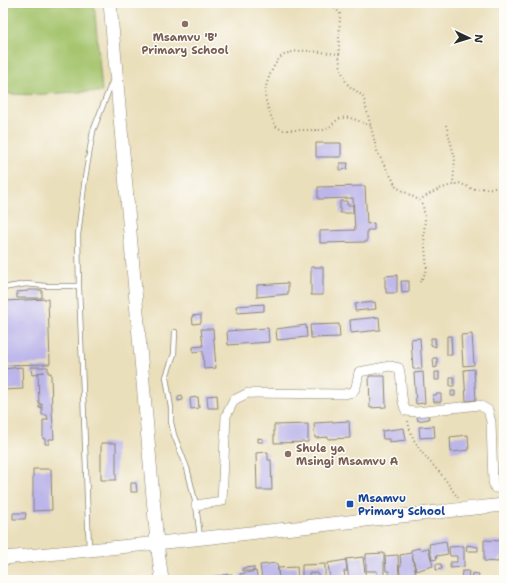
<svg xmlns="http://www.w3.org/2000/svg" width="507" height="583" font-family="'Shantell Sans',sans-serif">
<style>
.green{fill:#a6c56e;stroke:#68784c}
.building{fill:#bcb5ea}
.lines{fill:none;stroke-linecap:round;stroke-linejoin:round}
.lane-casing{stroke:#8a8573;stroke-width:6}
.street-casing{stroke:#8a8573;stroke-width:10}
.secondary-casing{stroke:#8a8573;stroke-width:14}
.path{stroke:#8a8573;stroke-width:2;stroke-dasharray:1 3;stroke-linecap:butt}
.lane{stroke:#fff;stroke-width:4.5}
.street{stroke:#fff;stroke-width:9}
.secondary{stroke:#fff;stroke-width:13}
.education-dot{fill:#8d6e63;stroke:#fdfcf7;stroke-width:1.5}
.transit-dot{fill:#1a4fb4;stroke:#fdfcf7;stroke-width:1.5}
.labels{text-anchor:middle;stroke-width:3;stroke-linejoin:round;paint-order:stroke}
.education-label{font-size:11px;font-weight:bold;fill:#785e54;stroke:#fdfcf7}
.transit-label{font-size:11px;font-weight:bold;fill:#164399;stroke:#fdfcf7;text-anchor:start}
</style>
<rect width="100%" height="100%" fill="#fdfcf7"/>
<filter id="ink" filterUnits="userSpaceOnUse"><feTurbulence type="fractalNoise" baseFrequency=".025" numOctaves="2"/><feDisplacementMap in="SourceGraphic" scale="8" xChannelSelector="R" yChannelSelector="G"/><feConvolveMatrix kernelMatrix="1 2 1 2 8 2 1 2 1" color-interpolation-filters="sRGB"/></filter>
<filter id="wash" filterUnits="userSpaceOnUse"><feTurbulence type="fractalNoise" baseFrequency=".012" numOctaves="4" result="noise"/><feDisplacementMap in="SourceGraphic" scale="16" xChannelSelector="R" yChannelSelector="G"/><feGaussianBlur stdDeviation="0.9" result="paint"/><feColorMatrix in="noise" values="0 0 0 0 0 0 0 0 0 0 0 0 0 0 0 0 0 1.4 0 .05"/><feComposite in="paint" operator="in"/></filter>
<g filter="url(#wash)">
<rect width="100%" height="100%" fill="#eadfbb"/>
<!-- green -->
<path class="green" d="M3,3h91l8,89c-33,-2 -67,6 -99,1z"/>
<g id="blocks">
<!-- building -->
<path class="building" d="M316,143h25v14h-25z
M340,163h8l-1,6 -7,1z
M365,186l2,38 7,-1v7h-7v12l-47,1v-12l35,-1 -2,-32 -35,1v-12z
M340,201h7v4h6v8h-13z
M311,267h12v28h-12z
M397,275v18h-11v-5h-1v-12z
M401,281h8v11l-7,1z
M288,283v11l-31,3v-12z
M28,290h14v8h-25v-6l11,-1z
M48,299l2,65 -47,1v-64z
M375,302l1,7 -21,2v-7z
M264,304v7l-27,2 -1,-7z
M201,315v8l-8,1 -1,-8z
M379,317l1,13 -29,3 -1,-13z
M339,324l1,13 -29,1 -1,-13z
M306,325l1,12 -30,3 -1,-11z
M268,328l1,14 -41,3 -1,-14z
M201,329h12l3,39 -12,1 -1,-18 -10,1v-5l10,-1z
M472,334l2,31 -11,1 -2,-31z
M447,336h4l1,19h-5z
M420,338l2,31h-9l-2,-30z
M431,338h4l1,9 -5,-2z
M433,358h4v9l-3,1z
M22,367l1,22 -20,1v-21z
M31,367h17v6h3l1,38 2,28h-5v5h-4v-5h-2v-19h5l-1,-5h-5v-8l-3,1v-2h3v-2h-3l-1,-31 6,-1 -7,1 1,1 -6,1z
M474,369l2,31 -10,1 -2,-31z
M423,372l2,31 -9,1 -2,-31z
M435,372h4v8h-4z
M369,376h16l1,31 -16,1z
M450,377h4v9h-4z
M451,391h4v5h-4z
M436,394h5v8h-7l-1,-7h3z
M182,395l1,5 -5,1v-5z
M217,395l1,13h-10l-1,-12z
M198,397l1,11 -8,1 -1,-11z
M428,415l1,4 -11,2 -1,-5z
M349,421l1,17 -22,1v-2l-13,1 -1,-15z
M308,424v18l-34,1v-18z
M434,426l1,11 -15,1 -1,-11z
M404,428l2,12 -17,2v-3h-6l-1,-8z
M468,435l1,15 -18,2 -1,-15z
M258,438l5,1v3h-5z
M101,443h15v37h-15z
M268,452v8h3l1,30h-15l-1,-37z
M33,469h18l1,41 -19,1z
M131,483h5l1,9h-6z
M13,513h13l-1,6h-12z
M484,540l19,1v17h-4l-1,4 -14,-1z
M446,541l2,13 -12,2 1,3 -5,1 -3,-16z
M467,545l11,2v4h-12z
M464,546v21l-14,1v-6h7v-6h-7l-1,-9z
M419,548l1,2 8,-2 5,18 -17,5 -4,-17 5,26h-16l-2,-14h2l-1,-11 11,-2v-3z
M384,553v26l-7,1v-9h-11v-17z
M398,555l1,25h-10v-9h-3l-1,-15z
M363,557l3,23h-17l-3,-21z
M346,560l1,11h-3l1,6h-4l1,3h-12l-2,-17z
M277,563l2,17h-17l-2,-15z
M325,564v16h-7v-7h-9v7h-7v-15z
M436,564h5l1,5 -6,1z
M254,567v4h-11v-3z
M297,567l1,13h-19l-1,-12z
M256,571l2,9h-17l-1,-6z
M462,571h7l-1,9h-7z
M472,573l7,1 -1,6h-7z
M232,574v6h-8l-1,-5z
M221,575l1,5h-16l-1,-2z
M202,576l1,4h-14v-1z"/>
</g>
</g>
<g filter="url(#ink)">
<use href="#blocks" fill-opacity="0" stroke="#8a8573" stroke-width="1"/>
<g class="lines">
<!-- lane casing -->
<g class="lane-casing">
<path id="lane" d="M3,288l23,-4 20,2h33
M175,332l-1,22 -8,23 5,31v14l3,13 13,33 9,37 4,32
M89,549l-10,-263 -1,-51 7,-57 8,-47 19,-49"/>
</g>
<!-- street casing -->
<g class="street-casing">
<path id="street" d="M196,505l26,-4 4,-85 8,-16 14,-7 96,1 9,-2 3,-5 3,-15 31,-6 9,2c4,14 0,30 7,43l10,1 63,-7 9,5 3,12 2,60 2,6 9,1"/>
</g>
<!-- secondary casing -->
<g class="secondary-casing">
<path id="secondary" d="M110,3l47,540 5,37
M3,558c167,-14 334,-36 501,-53"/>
</g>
<!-- path -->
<path class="path" d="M328,3l12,10c0,21 -5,49 6,69 5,8 14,9 18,17l13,52 6,12 10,17 3,7 23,13 4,6 2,12 -1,18 3,34 -7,12
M333,6l10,-1v-2
M340,54c-18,-1 -35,-6 -52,-1 -8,3 -11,8 -15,15 -13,27 -8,32 2,58l7,4h41c6,-1 8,-5 13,-9 10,-9 25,2 35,5
M446,125l9,33 -2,26
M419,200l20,-11 20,-6 14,6 23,-1 8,2
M408,421c4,24 17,35 32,52 7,8 12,17 18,25"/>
<!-- lane -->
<use href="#lane" class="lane"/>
<!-- street -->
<use href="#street" class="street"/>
<!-- secondary -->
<use href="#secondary" class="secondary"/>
</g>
</g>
<!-- markers -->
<g class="education-dot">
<circle cx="185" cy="24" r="4"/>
<circle cx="288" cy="454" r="4"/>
</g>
<rect class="transit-dot" x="346" y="500" width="8" height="8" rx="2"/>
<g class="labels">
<!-- education labels -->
<g class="education-label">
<text x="185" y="41">Msamvu 'B'<tspan x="185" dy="13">Primary School</tspan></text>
<text x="296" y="452" text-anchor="start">Shule ya<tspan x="296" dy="13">Msingi Msamvu A</tspan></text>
</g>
<!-- transit labels -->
<g class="transit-label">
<text x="358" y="502">Msamvu<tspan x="358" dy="13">Primary School</tspan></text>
</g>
</g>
<!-- margin -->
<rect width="507" height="583" fill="none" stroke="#fdfcf7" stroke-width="16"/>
<!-- north arrow -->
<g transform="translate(469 38) rotate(94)" stroke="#fdfcf7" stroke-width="3" paint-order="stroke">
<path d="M0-3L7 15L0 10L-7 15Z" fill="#2b2b2b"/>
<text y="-6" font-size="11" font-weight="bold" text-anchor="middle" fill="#2b2b2b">N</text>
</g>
</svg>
